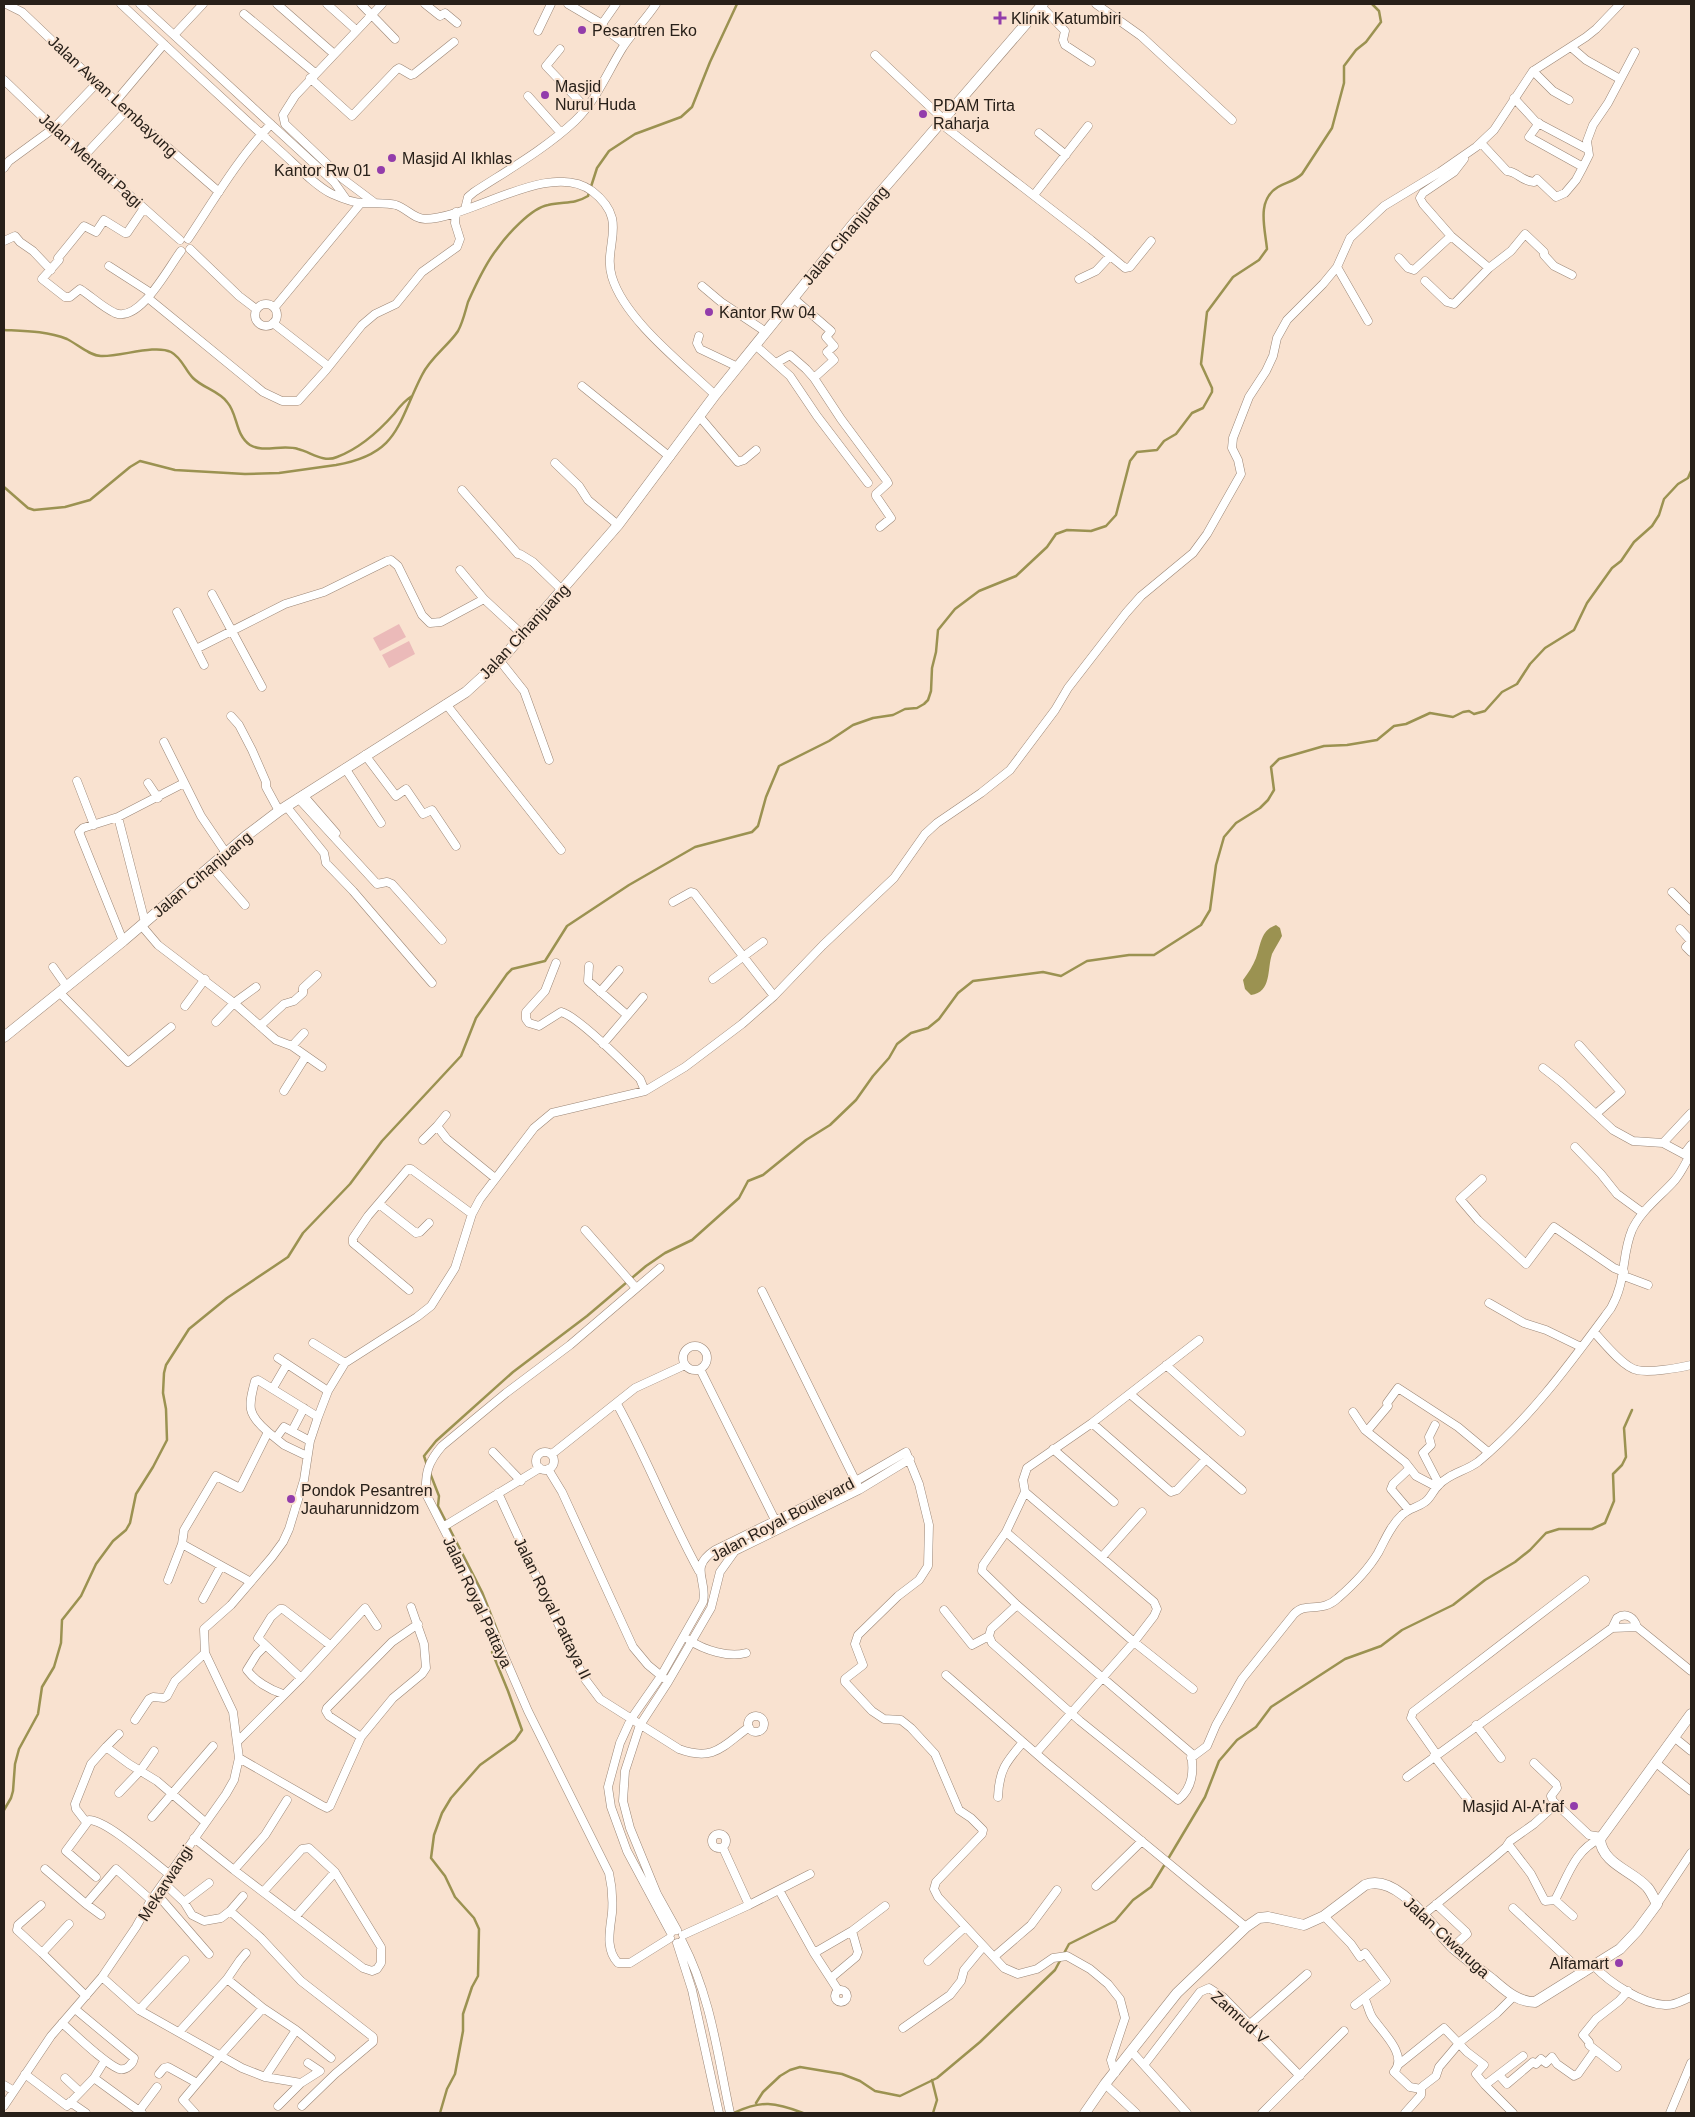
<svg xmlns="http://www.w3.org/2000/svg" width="1695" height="2117" font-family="Arial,sans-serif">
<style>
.green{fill:#ebbab9}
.water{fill:#9b9251}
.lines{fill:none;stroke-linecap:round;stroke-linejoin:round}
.stream{stroke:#9b9251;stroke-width:2.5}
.street-casing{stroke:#9b8676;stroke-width:9}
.secondary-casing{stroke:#9b8676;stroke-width:11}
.street{stroke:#fff;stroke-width:8}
.secondary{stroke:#fff;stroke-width:10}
.poi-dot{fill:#933dab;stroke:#f9e2d0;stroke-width:2}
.labels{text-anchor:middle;stroke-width:4;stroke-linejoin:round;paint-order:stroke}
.poi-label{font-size:16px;fill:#282019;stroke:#f9e2d0;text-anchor:start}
.street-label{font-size:16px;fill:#282019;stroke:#f9e2d0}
</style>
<rect width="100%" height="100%" fill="#f9e2d0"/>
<!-- green -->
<path class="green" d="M399,624l7,13 -26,14 -7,-13z
M409,641l6,13 -26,14 -7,-13z"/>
<!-- water -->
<path class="water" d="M1276,925l4,3 2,8c-3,6 -7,12 -10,18 -5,15 0,38 -21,41l-6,-6 -2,-9c5,-7 10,-14 13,-22 5,-13 4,-27 20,-33z"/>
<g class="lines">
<!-- stream -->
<path class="stream" d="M4,330c21,1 43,1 63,9 10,5 23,17 34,17 19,1 54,-12 70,-4 11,6 14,18 22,26 10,10 26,13 34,24 11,12 8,33 23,43 13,8 33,-1 48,4 13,3 25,14 39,8 21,-8 42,-26 57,-43 6,-8 10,-13 18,-18
M4,487l24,21 6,2 31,-3 25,-7 40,-33 10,-6 35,9 70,4 34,-1 57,-8c63,-11 61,-41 86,-90 8,-17 27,-30 36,-44 5,-9 7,-19 10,-29 8,-18 17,-38 29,-53 10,-14 34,-41 51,-44 17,-4 25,0 40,-9l9,-28 12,-17 26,-17 46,-17 11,-10 18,-45 27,-58
M427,1465l-3,-9 12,-15 77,-69 74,-56 59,-50 19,-13 27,-13 47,-42 9,-17 15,-6 43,-35 24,-15 26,-25 17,-24 16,-18 8,-14 14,-11 17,-5 11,-9 19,-26 15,-12 70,-9 18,4 26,-15 42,-6h25l47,-30 9,-15 6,-45 8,-28 12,-14 24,-15 8,-8 6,-10 -3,-23 8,-8 45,-13 23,-1 30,-5 17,-14 12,-2 24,-11 23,4 10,-5 6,-1 5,3 11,-3 17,-19 15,-8 13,-20 15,-16 29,-18 13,-27 25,-35 9,-7 13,-19 18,-16 7,-11 5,-16 14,-15 10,-6 3,-7
M430,1473l9,23 -1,10 44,86 21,53
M4,1810l7,-12 2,-7 2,-27 4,-15 19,-35 4,-27 12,-20 7,-24 1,-23 19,-24 15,-32 17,-23 13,-11 4,-7 6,-29 17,-27 14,-27 -1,-31 -3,-16 1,-20 2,-8 23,-36 38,-31 61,-41 15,-24 47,-49 32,-43 79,-85 15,-38 31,-44 5,-5 33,-8 22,-35 62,-41 66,-38 57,-15 6,-6 8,-29 13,-31 50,-25 24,-16 20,-7 20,-3 12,-6 12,-1 7,-4 4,-4 3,-9 1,-23 4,-16 2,-22 17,-21 24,-18 37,-15 31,-29 9,-13 11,-4 24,1 15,-5 10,-11 14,-54 7,-9 20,-2 7,-9 12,-7 16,-21 11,-5 9,-16v-4l-11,-24 6,-52 26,-35 26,-17 8,-11c-2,-21 -11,-49 11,-62 9,-5 17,-6 24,-13l30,-46 12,-45v-17l12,-16 10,-8 15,-20 -2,-11 -7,-7
M1168,1859l37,-62 14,-36 18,-21 19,-13 15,-20 74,-48 36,-13 21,-16 51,-25 32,-25 30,-18 15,-12 16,-17 13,-4h33l13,-6 9,-22 -1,-27 9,-9 4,-8 -2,-29 8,-18
M932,2080l5,20 -4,13
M756,2103l7,-11 17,-16 10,-6 10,-3 42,7 18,7 15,10 25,5 37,-18 43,-36 75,-72 14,-26 46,-23 18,-21 18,-13 14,-23
M440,2113l7,-24 8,-15 8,-43v-17l9,-27 6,-11 1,-47 -5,-11 -19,-21 -10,-21 -14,-18 3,-23 8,-22 9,-15 29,-33 35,-25 7,-10 -14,-39 -16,-39 6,-4
M734,2113c27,-13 41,-11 69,0"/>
<!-- street casing -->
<g class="street-casing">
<path id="street" d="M6,4l16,8 104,99 93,81
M121,4c52,49 105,98 158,146 15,13 36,36 53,44 9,4 22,9 31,9 12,1 21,-1 33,2 10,3 18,14 29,14 45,0 125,-60 167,-28 39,30 10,54 20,86 13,43 71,87 103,118
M140,4l194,178 12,17
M277,4l56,49
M327,4l29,26
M361,4l34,35
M425,4l15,12 5,-3 12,10
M568,4l34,20 3,5 20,15
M1096,4l45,32 91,84
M1041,6l24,25 -2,9 2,5 26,17
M244,14l71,59
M602,24l14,-20
M538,31l13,-27
M174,35l29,-31
M1571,47l15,13 34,19
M560,49l-14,17 40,42
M875,55l68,64
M1533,71l20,20 16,9
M310,78l42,38 44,-46 3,-2 12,7 3,-1 40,-32
M4,80l50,48 126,112
M528,96l33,37
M1514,98l22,24 51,27
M116,101l48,-57
M940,123l151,117 34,28 5,-1 21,-26
M1539,123l-10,14 54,30
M1039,133l27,22
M1481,143l26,28c11,1 14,10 27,11l3,-3 19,18 9,-4 11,-13 7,-13 6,-12 -2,-14 6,-16 15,-22 27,-51
M85,155l41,-44
M1464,159l-10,13 -31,21 -3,5 3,6 28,32 38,32
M4,168l5,-7 45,-33 43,-45
M1034,195l54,-69
M375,203l-32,-24 -58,-55 -2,-9 12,-19 87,-92
M144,208l-17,25h-2l-21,-13 -8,12 -12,-6 -26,32 1,2 -17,19 23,18h5l10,-8c11,7 22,18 35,24 25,10 53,-45 66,-62
M465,209l3,-12 6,-5c34,-22 71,-43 101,-71 21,-20 33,-50 48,-74 10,-15 23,-28 33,-43
M188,239c26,-39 51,-82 83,-115
M4,241l11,-5 5,6 13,9 18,19
M190,249l49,47 17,13
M1399,258l9,10 6,2 37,-34
M109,266l42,27
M1337,267l31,54
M1079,279l17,-8 14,-15
M1425,281l22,21 7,2 35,-36 22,-17 14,-17 19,18v3l10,11 18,9
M702,286l19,16 45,30
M148,298l115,94 19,9h16l28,-31 36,-45 13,-11 21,-10 26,-32 35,-25 3,-8 -5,-16 1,-11
M793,298l38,33 -5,6 8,9 -7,6 7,8 -20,18
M255 315a11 11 0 1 1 22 0a11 11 0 1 1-22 0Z
M275,307l86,-104
M273,323l55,43
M699,336l-2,7 3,6 38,18
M755,345l35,31 27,40 51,67
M776,363l14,-8 16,14 8,9 27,41 46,62 1,2 -12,11v2l15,22 -11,9
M582,386l88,71
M699,416l39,46 6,-2 12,-10
M555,463l24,23 9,14 30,25
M462,490l56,64h2l13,8 30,29
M460,570l24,29 39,36
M212,594l50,93
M177,612l27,53
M196,649l89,-45 39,-12 63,-31 4,-1 7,6 24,49 8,8 11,-1 43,-23
M500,661l24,30 25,69
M446,704l115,146
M231,716l8,9 13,25 14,32v5l13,24
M164,742l37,74 25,37
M365,755l31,41 10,-7 17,25 9,-4 24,36
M345,768l36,55
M77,781l17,44
M148,783l10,15
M303,795l33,38
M298,798l79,86 10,-2 5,2 50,56
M286,806l38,47 2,10 27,28 79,92
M118,817l27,105
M211,866l34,39
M1672,892l19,19
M673,902l18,-10 3,1 80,103
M141,925l17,20 76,58 42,37 16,6 12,-13
M1680,929l11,12 -5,6 5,5
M123,941l-44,-109 4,-4 35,-11 66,-34
M556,963l-11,28 -19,21v7l3,4 10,3 22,-14c17,4 65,53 79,67l5,12
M589,966l-1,15 39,34
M53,967l14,20
M713,979l50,-37
M600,992l19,-22
M60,993l68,69 43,-35
M185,1006l20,-27
M216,1022l18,-19 22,-16
M260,1026l24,-22 10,-3 9,-8v-5l14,-13
M603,1044l40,-47
M1579,1045l42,47 -24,21
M292,1046l30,21
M1543,1068l18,14 52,48 20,11 30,2 28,15
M284,1091l22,-35
M437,1126l9,-11
M423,1140l14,-14 10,13 48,39
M1663,1143l28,-30
M1575,1147l26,27 16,20 26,19
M1684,1154l7,-9
M1482,1179l-22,20 18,21 48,44 28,-37 60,41 10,4
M379,1204l37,29 4,-1 9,-9
M585,1230l51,58
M660,1268l-90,77 -64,48 -64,53c-14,16 -17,27 -16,48l53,104 49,113 81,162c3,13 4,27 3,40 -2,17 -7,36 6,50h12l40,-25
M1624,1276l24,9
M409,1290l-56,-47v-5l15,-22 40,-47h3l61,45
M762,1291l95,193
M1489,1303l35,20 22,7 35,17
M1594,1332c9,10 30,36 43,38 12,3 42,-2 54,-5
M313,1343l32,20
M683 1358a12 12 0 1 1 24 0a12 12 0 1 1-24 0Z
M278,1358l50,33
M1166,1365l75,67
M700,1369l77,155
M273,1388l14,-24
M1130,1394l112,96
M617,1404c30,54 52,113 82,167
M1353,1412l12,18 40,32 11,14 21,11
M1092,1423l79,69 6,-2 29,-31
M1435,1425l-6,12 2,8 -8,8 16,31
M292,1431l12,-23
M1367,1431l21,-25 -1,-3 11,-15 60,39 30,25
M268,1432l16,13 23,11
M276,1438l8,-11 26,14
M1053,1449l61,53
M493,1452l28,29
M536 1461a9 9 0 1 1 18 0a9 9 0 1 1-18 0Z
M552,1454l83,-66 50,-23
M548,1469l14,23 71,155 15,18 17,14
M1025,1492l129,110 3,7 -3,7 -20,26 -98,111
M498,1493l77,167 10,19 15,20 79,50c35,13 44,-3 70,-22
M1408,1509l-17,-20 2,-5 16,-15
M443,1527l97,-59
M182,1544l67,37
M1102,1557l40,-45
M168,1580l14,-36 2,-14 32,-54 24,12 28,-56c-21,-18 -20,-25 -13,-51l3,-1 60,37
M203,1599l18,-33
M944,1610l28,35 17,-9 2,-7 26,-24
M1612,1628l5,-10c9,-6 17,-1 20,9l54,44
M989,1636l3,7 88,78 98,79c15,-12 16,-29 13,-47l-174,-148 -35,-34 1,-6 23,-33
M689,1640c15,10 40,18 57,13
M265,1646l-8,8 -10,16c8,11 23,20 36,24
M946,1675l101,88 199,164
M301,1678l-43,-40 13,-21 9,-8h3l47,36
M1193,1689l-59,-47 -128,-110 19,-40 -2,-12 4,-12 65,-45 107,-83
M748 1724a8 8 0 1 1 16 0a8 8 0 1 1-16 0Z
M135,1720l14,-21 4,-2 11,1 3,-2 8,-15 30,-28
M1476,1725l25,33
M361,1737l-32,-21 -3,-5 1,-3 65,-66 26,-18
M1675,1738l16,13
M237,1742l64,-64 64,-70 12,18
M106,1747l13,-13
M1437,1755l-26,-37 2,-6 172,-132
M1434,1756l38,49
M239,1758l82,47 6,3 3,-2 31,-69 32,-39 29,-24 4,-6 -2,-24 -13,-37
M1191,1758l16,-12 9,-21 26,-46 52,-65c12,-13 27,0 44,-16 15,-13 30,-28 40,-45 7,-13 13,-28 24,-38 7,-7 15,-7 23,-13 6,-4 8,-12 14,-17 9,-11 27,-14 39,-23 52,-43 93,-100 133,-154 16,-28 10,-52 21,-78 9,-20 29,-34 43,-50 6,-7 10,-16 14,-23
M1534,1763l22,21 1,4 -6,8 2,5 36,34 13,2
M1656,1763l35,28
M1407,1777l205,-149 25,-1
M119,1793l21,-22 14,-20
M998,1797c1,-27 8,-35 25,-55
M152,1817l61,-71
M86,1822l-10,-13 -1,-5 16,-40 15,-17 23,17 28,17 48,41
M712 1841a7 7 0 1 1 14 0a7 7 0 1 1-14 0Z
M194,1838l40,32 129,98 9,3 5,-2 4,-6v-16l-46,-75 -26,-24 -7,1 -39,43
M1508,1844l23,30 14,27 10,-1c12,-22 20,-51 45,-61
M45,1869l41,35 30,-35 35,31
M234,1870l31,-35 22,-35
M96,1877l-30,-26 23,-31c18,0 64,42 80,54
M164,1883l20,19 8,13 12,6 17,-3 9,-7 31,27 40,43 72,56v5l-38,32 -33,32
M1096,1886l46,-45
M779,1890l35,63 24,37
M156,1893l53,61
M1555,1900l18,16
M184,1902l25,-19
M86,1904l15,11
M1436,1904l30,28 1,2 -14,13
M1657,1904l34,-51
M41,1905l-23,20 -1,5 25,23 44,43
M749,1905l61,-31
M1513,1908l70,65
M230,1911l13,-15
M1423,1915l69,-56 14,-12 4,-6 24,-17 22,-20
M296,1916l39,-44
M1324,1916l27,28 9,13 5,-4 21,28 -31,24
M677,1930l-20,-36 -27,-66 -7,-27 2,-30 15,-46 28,-43 43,-74 9,-36 15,-21 124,-61 51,-31
M671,1933l-44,-82 -16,-44 -3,-20 12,-44 11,-24 30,-43 42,-74c5,-23 -15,-34 12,-52l141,-69 50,-29 13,32 10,41 -1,41 -9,14 -21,16 -40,39 -3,9 8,21 -18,14v3l27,29 12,8 17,1 10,8 24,26 24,56 12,8 12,12 -1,4 -46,48 -2,7 4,8 66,71 14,6 19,-5 16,-11 14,-2 23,13 18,15 12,15 5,19 -14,42 4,13
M683,1935l66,-30 -26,-57
M682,1941c29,56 35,111 48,172
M677,1943l15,47 27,123
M42,1953l27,-29
M814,1953l38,-22 33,-25
M995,1956l36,-31 26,-35
M928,1961l37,-34
M1594,1966c16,17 48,38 71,39 9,1 18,-5 26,-8
M102,1977l37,33 103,58 23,9 36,6 19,-12 -12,-8
M831,1978l25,-21 2,-5 -6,-21
M227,1979l36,29 33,22 -31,47
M835 1996a6 6 0 1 1 12 0a6 6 0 1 1-12 0Z
M1364,1998c4,6 4,12 8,19 9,14 37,38 22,55l16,15 11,2v6l-16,18
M139,2010l46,-50
M62,2023c14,12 42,40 57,46 7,2 14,-5 15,-11l-59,-49
M1250,2024l57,-50
M903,2028l47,-33 11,-14 3,-11 19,-23
M296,2030l35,28
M179,2032l48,-53 13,-19 6,-7
M1132,2052l55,61
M1144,2065l56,-73 9,-4 14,9 77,79
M1398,2065l46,-37 23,24 17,13 -8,9 9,11
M1617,2067l-28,-22v-3l-6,-7 13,-16 23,-18 9,-10
M25,2074l42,32 27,-28 8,-13
M159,2074l5,-6 4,-1 29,16
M1499,2075l8,9 26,-22 3,2 5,-5 5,4 6,-6 5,7 17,12 4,-2 17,-24
M65,2078l15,14
M94,2078l48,35
M1105,2084l31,29
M4,2085l10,6
M1423,2086l13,-10 3,-9 22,-26 36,-28 16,-16
M70,2102l16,11
M4,2106l47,-70 51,-59 34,-50 15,-27 75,-106 8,-14 5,-22 -6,-46 -28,-59 -1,-24 27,-24 41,-48 11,-15 6,-13 15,-49 6,-39 8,-24 10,-26 17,-28 72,-46 14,-11 24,-38 17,-54 8,-15 54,-71 18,-15 93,-22 40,-24 57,-43 32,-28 49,-51 71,-67 31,-44 12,-11 44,-30 29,-23 45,-60 13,-22 58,-75 15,-17 52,-43 14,-19 34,-60 -3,-14 -6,-12 1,-10 16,-41 17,-26 7,-15 4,-18 10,-18 36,-36 14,-17 13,-29 34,-32 56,-34 36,-25 18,-17 39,-59 53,-34 10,-8 24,-25
M278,2106l23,-23
M139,2111l18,-24
M195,2113l-12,-13 37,-44 43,-48
M1262,2113l82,-82
M1513,2113l-28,-28 38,-29
M1670,2113l21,-50"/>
</g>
<!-- secondary casing -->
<g class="secondary-casing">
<path id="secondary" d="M4,1037l119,-96 123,-105 33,-25 187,-119 34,-31 118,-136 97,-130 139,-172 189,-219
M1085,2113l20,-29 72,-91 69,-66 13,-9 9,-1 36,8 20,-9 41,-31c33,-13 68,44 88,63 13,11 26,21 39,31 13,11 25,23 43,23l85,-53 17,-18 20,-27c-3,-5 -6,-13 -10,-17 -14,-16 -45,-23 -47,-48l91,-125"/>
</g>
<!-- street -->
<use href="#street" class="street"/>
<!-- secondary -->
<use href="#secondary" class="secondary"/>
</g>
<!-- markers -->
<g class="poi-dot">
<path d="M997.5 10.5h5v5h5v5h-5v5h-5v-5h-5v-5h5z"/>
<circle cx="582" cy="30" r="5"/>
<circle cx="545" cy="95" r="5"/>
<circle cx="923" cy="114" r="5"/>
<circle cx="392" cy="158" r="5"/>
<circle cx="381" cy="170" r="5"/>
<circle cx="709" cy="312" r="5"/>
<circle cx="291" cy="1499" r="5"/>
<circle cx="1574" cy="1806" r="5"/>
<circle cx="1619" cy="1963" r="5"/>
</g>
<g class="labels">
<!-- poi labels -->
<g class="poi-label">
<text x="1011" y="24">Klinik Katumbiri</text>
<text x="592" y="36">Pesantren Eko</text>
<text x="555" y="92">Masjid<tspan x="555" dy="18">Nurul Huda</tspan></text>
<text x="933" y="111">PDAM Tirta<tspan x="933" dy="18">Raharja</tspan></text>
<text x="402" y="164">Masjid Al Ikhlas</text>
<text x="371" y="176" text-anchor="end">Kantor Rw 01</text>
<text x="719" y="318">Kantor Rw 04</text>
<text x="301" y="1496">Pondok Pesantren<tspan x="301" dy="18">Jauharunnidzom</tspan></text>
<text x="1564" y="1812" text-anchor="end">Masjid Al-A'raf</text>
<text x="1609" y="1969" text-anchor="end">Alfamart</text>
</g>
<!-- street labels -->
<g class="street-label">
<text transform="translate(113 96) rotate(43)" y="6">Jalan Awan Lembayung</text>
<text transform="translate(91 160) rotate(42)" y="6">Jalan Mentari Pagi</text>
<text transform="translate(845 235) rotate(-50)" y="6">Jalan Cihanjuang</text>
<text transform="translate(524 631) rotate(-47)" y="6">Jalan Cihanjuang</text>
<text transform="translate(202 874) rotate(-40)" y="6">Jalan Cihanjuang</text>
<text transform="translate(782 1519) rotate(-28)" y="6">Jalan Royal Boulevard</text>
<text transform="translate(478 1602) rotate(65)" y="6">Jalan Royal Pattaya</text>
<text transform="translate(553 1608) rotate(64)" y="6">Jalan Royal Pattaya II</text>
<text transform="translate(165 1883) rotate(-57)" y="6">Mekarwangi</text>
<text transform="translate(1447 1937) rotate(43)" y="6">Jalan Ciwaruga</text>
<text transform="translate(1240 2017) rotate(42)" y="6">Zamrud V</text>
</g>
</g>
<!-- border -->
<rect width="1695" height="2117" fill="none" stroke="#282019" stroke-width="10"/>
</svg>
